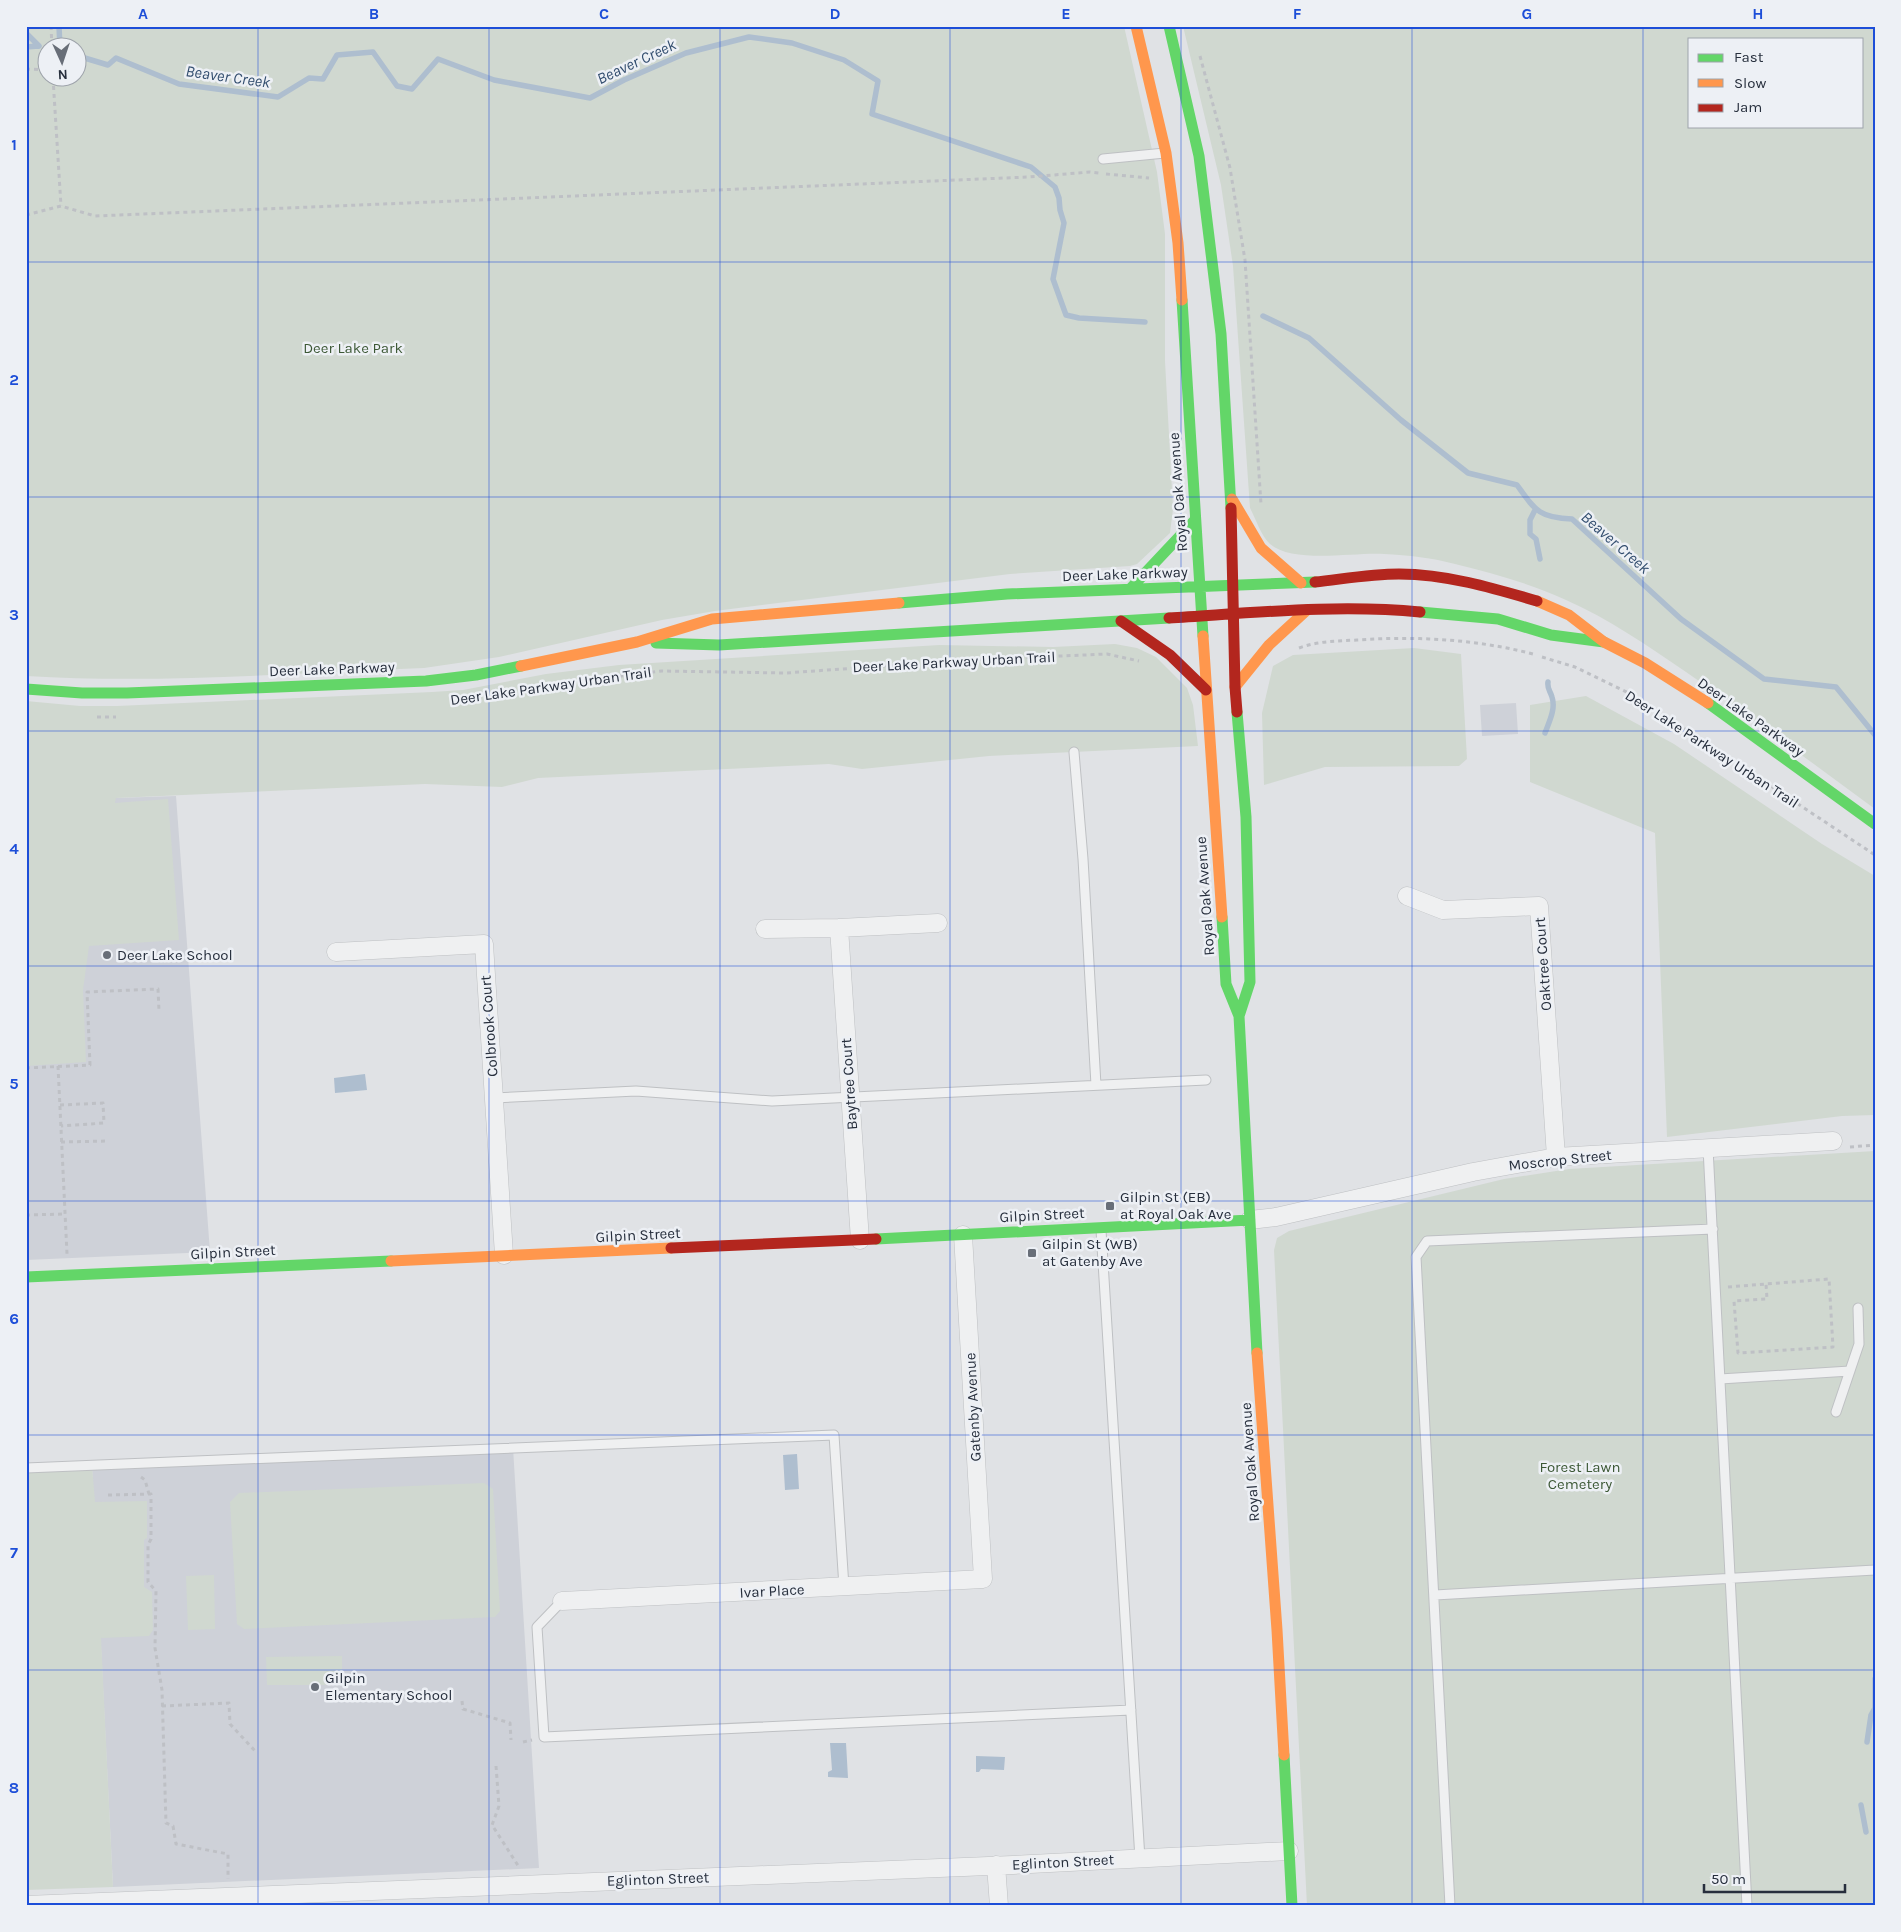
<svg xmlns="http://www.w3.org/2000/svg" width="1901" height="1932" font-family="Karla,sans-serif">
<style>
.built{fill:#ced1d8}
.green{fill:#d0d8d0;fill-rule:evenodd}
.water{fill:#aebecf}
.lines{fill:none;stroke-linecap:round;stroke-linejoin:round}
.stream{stroke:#aebecf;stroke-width:5.5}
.lane-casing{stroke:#bec0c3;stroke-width:11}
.street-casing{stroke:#bec0c3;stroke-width:19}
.path{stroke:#bec0c5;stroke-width:3;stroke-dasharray:4 4;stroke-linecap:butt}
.lane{stroke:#eff0f1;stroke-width:9}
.street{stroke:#eff0f1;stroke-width:18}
.fast{stroke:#63d668;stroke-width:11}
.slow{stroke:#ff974d;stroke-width:11}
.jam{stroke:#b3261e;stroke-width:11}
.grid{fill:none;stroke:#1d4ed8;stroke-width:1;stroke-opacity:0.55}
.poi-dot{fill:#686e78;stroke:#edf0f5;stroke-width:2}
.labels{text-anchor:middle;stroke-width:5;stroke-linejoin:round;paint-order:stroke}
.park-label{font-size:15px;fill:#3c5835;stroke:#edf0f5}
.street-label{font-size:15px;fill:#272f3d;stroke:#edf0f5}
.poi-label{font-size:15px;fill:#272f3d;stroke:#edf0f5;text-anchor:start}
.water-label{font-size:16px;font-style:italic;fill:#334e6f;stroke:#edf0f5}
.neatline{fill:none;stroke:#1d4ed8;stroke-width:2}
.grid-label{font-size:16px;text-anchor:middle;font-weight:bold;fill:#1d4ed8}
</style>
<rect width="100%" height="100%" fill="#e0e2e5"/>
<!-- built -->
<path class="built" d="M1516,703l2,31 -36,2 -2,-31z
M176,796l34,456 -184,8v-459z
M513,1448l26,420 -426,19 -21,-421z"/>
<!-- green -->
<path class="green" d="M26,26h1098l33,146 8,62v127l8,148 -3,24 -33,31 -7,2 -120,8 -295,37 -53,9 -163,37 -75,11c-132,5 -266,16 -398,8zM48,48h30v30h-30z
M1183,26h692v783c-63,-46 -125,-93 -189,-137 -38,-26 -77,-53 -120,-72 -35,-16 -73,-27 -111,-36 -22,-6 -47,-9 -71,-10 -30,-2 -91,10 -114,-10 -9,-8 -14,-25 -20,-36l-17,-242 -12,-81zM1690,39h172v87h-172z
M1115,644l22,4 19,9 31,31 6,17 5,41 -209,10 -127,13 -33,-5 -291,14 -36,9 -77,-3 -309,14 -1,5 53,-4 11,141 -90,6 -6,44 3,72 -60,4v-365l54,5h37l315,-14 31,-2 83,-16 73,-9 320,-20 114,2z
M1414,648l47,6 6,105 -8,7 -134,1 -61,18 -2,-72 11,-47 20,-11z
M1586,696l88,48 148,100 53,32v239l-33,1 -175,21 -12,-304 -125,-51v-77z
M1875,1151v755h-568l-33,-656 3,-12 12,-7 215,-52 65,-10z
M92,1466l3,36 52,-1v37l-3,2v47l8,5 1,38 -4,6 -48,2 12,249 -87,3v-422z
M484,1483l9,6 7,122 -5,6 -251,12 -7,-5 -7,-122 9,-9z
M214,1575l1,54 -27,1 -2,-54z
M342,1656v29h-75l-1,-28z"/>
<!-- water -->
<path class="water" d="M365,1074l2,16 -32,3 -1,-15z
M797,1454l2,35 -14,1 -2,-35z
M830,1743h16l2,35 -20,-1v-5l4,-2z
M976,1756l29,1 -1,13 -23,-1 -2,3h-3z"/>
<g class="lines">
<!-- stream -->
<path class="stream" d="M59,26l1,22
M26,33l13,13
M26,47l13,-1
M78,56l30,9 8,-7 63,26 99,13 31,-19 14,1 14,-24 36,-3 24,34 15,3 26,-30 56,21 96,18 34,-18 62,-27 63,-16 43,6 52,17 34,21 -6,33 159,53 24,20 4,11 1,12 4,13 -11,56 13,36 13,3 66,4
M1263,316l46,22 92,82 67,53 49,12c18,25 22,33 55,34l109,100 83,60 72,8 39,48
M1535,510l-5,10v14l6,5 4,20
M1545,733c4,-11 11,-24 7,-36 -2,-7 -5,-8 -4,-15
M1867,1742l4,-27 4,-7v-29
M1861,1805l5,27"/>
<!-- lane casing -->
<g class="lane-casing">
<path id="lane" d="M1103,159l62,-6
M1074,752l9,107 13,226
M494,1098l142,-7 136,10 434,-21
M1708,1148l39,758
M1101,1230l39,629
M1720,1379l130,-8
M1836,1412l23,-68 -1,-36
M26,1468l808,-33 10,152
M1435,1595l440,-25
M562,1601l-25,26 7,110 587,-27
M1450,1906l-34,-649 11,-16 286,-12"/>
</g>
<!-- street casing -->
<g class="street-casing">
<path id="street" d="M1407,896l36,14 96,-4 17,251
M765,929l74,-1
M336,952l148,-8 20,311
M1250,1220l26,-3 197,-45 83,-15 277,-16
M860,1240l-21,-312 99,-5
M562,1601l421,-22 -20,-344
M996,1865l3,41
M26,1905l987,-40 276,-14"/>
</g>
<!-- path -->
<path class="path" d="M51,26l1,22
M1200,56l30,112 15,92 16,244
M26,69l22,1
M53,78l8,128
M1106,174l43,4
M26,215l35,-9 34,10 934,-39 61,-5 9,1
M1299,648c19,-7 38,-7 58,-8 59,-4 118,-1 176,14
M1542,657l33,10 60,29 240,159
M540,686l122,-15 124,2 182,-13 139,-6 32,7
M97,717h19
M58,1066l9,188
M26,1068l64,-3 -3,-73 71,-3 1,22
M60,1105l43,-2 1,20 -43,3
M61,1142l46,-1
M1850,1147l25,-2
M26,1215l39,-1
M1728,1287l101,-8 4,68 -95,6 -4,-52 33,-2 -1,-15
M141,1477l4,3 4,14
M108,1495l43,-1v45l-3,6v37l8,9 -1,57 7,42 4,133 7,3 3,18 52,10v25
M462,1701l1,8 47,14 1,17
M162,1706l67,-3 1,21 26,28
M523,1742l9,-2
M496,1766l3,40 -7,19 27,42"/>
<!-- lane -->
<use href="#lane" class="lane"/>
<!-- street -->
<use href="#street" class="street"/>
<!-- fast -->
<path class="fast" d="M1169,26l30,130 22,178 10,174
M1182,300l21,336
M1131,588l64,-68
M899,603l108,-9 308,-12
M1420,612l78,7 53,16 53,7
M656,643l63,2 450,-27
M26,689l56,4h45l299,-12 50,-6 45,-9
M1708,703l167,121
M1237,712l9,105 4,165 -11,34
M1222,917l4,67 13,32 18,337
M876,1239l374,-19
M26,1277l365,-16
M1284,1755l8,151"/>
<!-- slow -->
<path class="slow" d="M1136,26l30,127 12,90 4,57
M1232,499l29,49 40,35
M1537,601l32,14 35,27 41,21 63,40
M1203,636l19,281
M521,666l116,-24 75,-23 187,-16
M1235,687l34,-42 38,-35
M391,1261l280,-13
M1257,1353l20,277 7,125"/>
<!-- jam -->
<path class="jam" d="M1231,508l4,179 2,25
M1315,582c28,-3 56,-8 84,-8 47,0 94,14 138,27
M1169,618c83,-5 168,-14 251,-6
M1121,621l49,34 36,35
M671,1248l205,-9"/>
</g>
<!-- grid -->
<path class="grid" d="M258,26v1880M489,26v1880M720,26v1880M950,26v1880M1181,26v1880M1412,26v1880M1643,26v1880M26,262h1849M26,497h1849M26,731h1849M26,966h1849M26,1201h1849M26,1435h1849M26,1670h1849"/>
<!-- markers -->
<g class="poi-dot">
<circle cx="107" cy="955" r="5"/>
<rect x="1105" y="1201" width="10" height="10" rx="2.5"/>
<rect x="1027" y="1248" width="10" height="10" rx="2.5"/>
<circle cx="315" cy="1687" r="5"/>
</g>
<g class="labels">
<!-- park labels -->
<g class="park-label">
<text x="353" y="353">Deer Lake Park</text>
<text x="1580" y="1472">Forest Lawn<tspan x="1580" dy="17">Cemetery</tspan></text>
</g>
<!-- street labels -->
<g class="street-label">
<text transform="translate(1178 492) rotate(-94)" y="5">Royal Oak Avenue</text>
<text transform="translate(1125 574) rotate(-2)" y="5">Deer Lake Parkway</text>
<text transform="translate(954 662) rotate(-3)" y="5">Deer Lake Parkway Urban Trail</text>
<text transform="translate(332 669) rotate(-2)" y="5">Deer Lake Parkway</text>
<text transform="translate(551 686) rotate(-8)" y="5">Deer Lake Parkway Urban Trail</text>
<text transform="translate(1751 717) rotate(35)" y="5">Deer Lake Parkway</text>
<text transform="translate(1712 749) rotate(33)" y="5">Deer Lake Parkway Urban Trail</text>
<text transform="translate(1205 896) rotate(-94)" y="5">Royal Oak Avenue</text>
<text transform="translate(1543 964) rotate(-94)" y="5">Oaktree Court</text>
<text transform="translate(489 1026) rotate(-94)" y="5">Colbrook Court</text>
<text transform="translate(849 1084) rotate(-94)" y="5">Baytree Court</text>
<text transform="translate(1560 1160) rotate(-6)" y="5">Moscrop Street</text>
<text transform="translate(1042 1215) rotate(-3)" y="5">Gilpin Street</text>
<text transform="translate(638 1235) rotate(-3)" y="5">Gilpin Street</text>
<text transform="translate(233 1252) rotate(-3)" y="5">Gilpin Street</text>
<text transform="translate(973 1407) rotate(-93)" y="5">Gatenby Avenue</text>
<text transform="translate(1250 1462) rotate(-94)" y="5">Royal Oak Avenue</text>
<text transform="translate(772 1591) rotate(-3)" y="5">Ivar Place</text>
<text transform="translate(1063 1862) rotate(-3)" y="5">Eglinton Street</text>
<text transform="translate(658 1879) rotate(-2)" y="5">Eglinton Street</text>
</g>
<!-- poi labels -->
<g class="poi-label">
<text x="117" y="960">Deer Lake School</text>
<text x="1120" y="1202">Gilpin St (EB)<tspan x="1120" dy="17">at Royal Oak Ave</tspan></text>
<text x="1042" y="1249">Gilpin St (WB)<tspan x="1042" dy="17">at Gatenby Ave</tspan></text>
<text x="325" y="1683">Gilpin<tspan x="325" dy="17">Elementary School</tspan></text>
</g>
<!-- water labels -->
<g class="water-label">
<text transform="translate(636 61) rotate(-25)" y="6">Beaver Creek</text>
<text transform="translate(228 76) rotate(8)" y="6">Beaver Creek</text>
<text transform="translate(1616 542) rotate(41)" y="6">Beaver Creek</text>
</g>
</g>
<!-- border -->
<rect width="1901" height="1932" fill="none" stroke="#edf0f5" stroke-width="55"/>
<!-- legend -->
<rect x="1688" y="38" width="175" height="90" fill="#edf0f5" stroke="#9ea3ab"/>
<rect x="1698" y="54" width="25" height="8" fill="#63d668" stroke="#9ea3ab"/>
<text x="1734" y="62" font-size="15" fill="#272f3d">Fast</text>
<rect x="1698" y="79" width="25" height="8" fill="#ff974d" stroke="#9ea3ab"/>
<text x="1734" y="88" font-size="15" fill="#272f3d">Slow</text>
<rect x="1698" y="104" width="25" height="8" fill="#b3261e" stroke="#9ea3ab"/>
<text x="1734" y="112" font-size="15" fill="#272f3d">Jam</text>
<!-- north arrow -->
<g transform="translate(62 62) rotate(177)"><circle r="24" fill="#edf0f5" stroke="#9ea3ab"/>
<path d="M0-4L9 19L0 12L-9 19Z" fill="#686e78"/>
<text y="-8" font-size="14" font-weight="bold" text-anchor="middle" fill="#272f3d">N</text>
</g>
<!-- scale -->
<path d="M1704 1884v8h141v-8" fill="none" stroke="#272f3d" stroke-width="2.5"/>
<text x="1711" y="1884" font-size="15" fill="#272f3d" stroke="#edf0f5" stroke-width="4" paint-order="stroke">50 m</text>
<rect x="28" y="28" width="1846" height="1876" class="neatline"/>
<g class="grid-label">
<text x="143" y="19">A</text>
<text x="374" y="19">B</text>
<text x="604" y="19">C</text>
<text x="835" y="19">D</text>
<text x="1066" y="19">E</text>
<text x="1297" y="19">F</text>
<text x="1527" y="19">G</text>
<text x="1758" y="19">H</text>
<text x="14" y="150">1</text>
<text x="14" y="385">2</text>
<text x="14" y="620">3</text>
<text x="14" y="854">4</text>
<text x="14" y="1089">5</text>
<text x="14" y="1324">6</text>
<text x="14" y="1558">7</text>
<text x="14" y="1793">8</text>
</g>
</svg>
